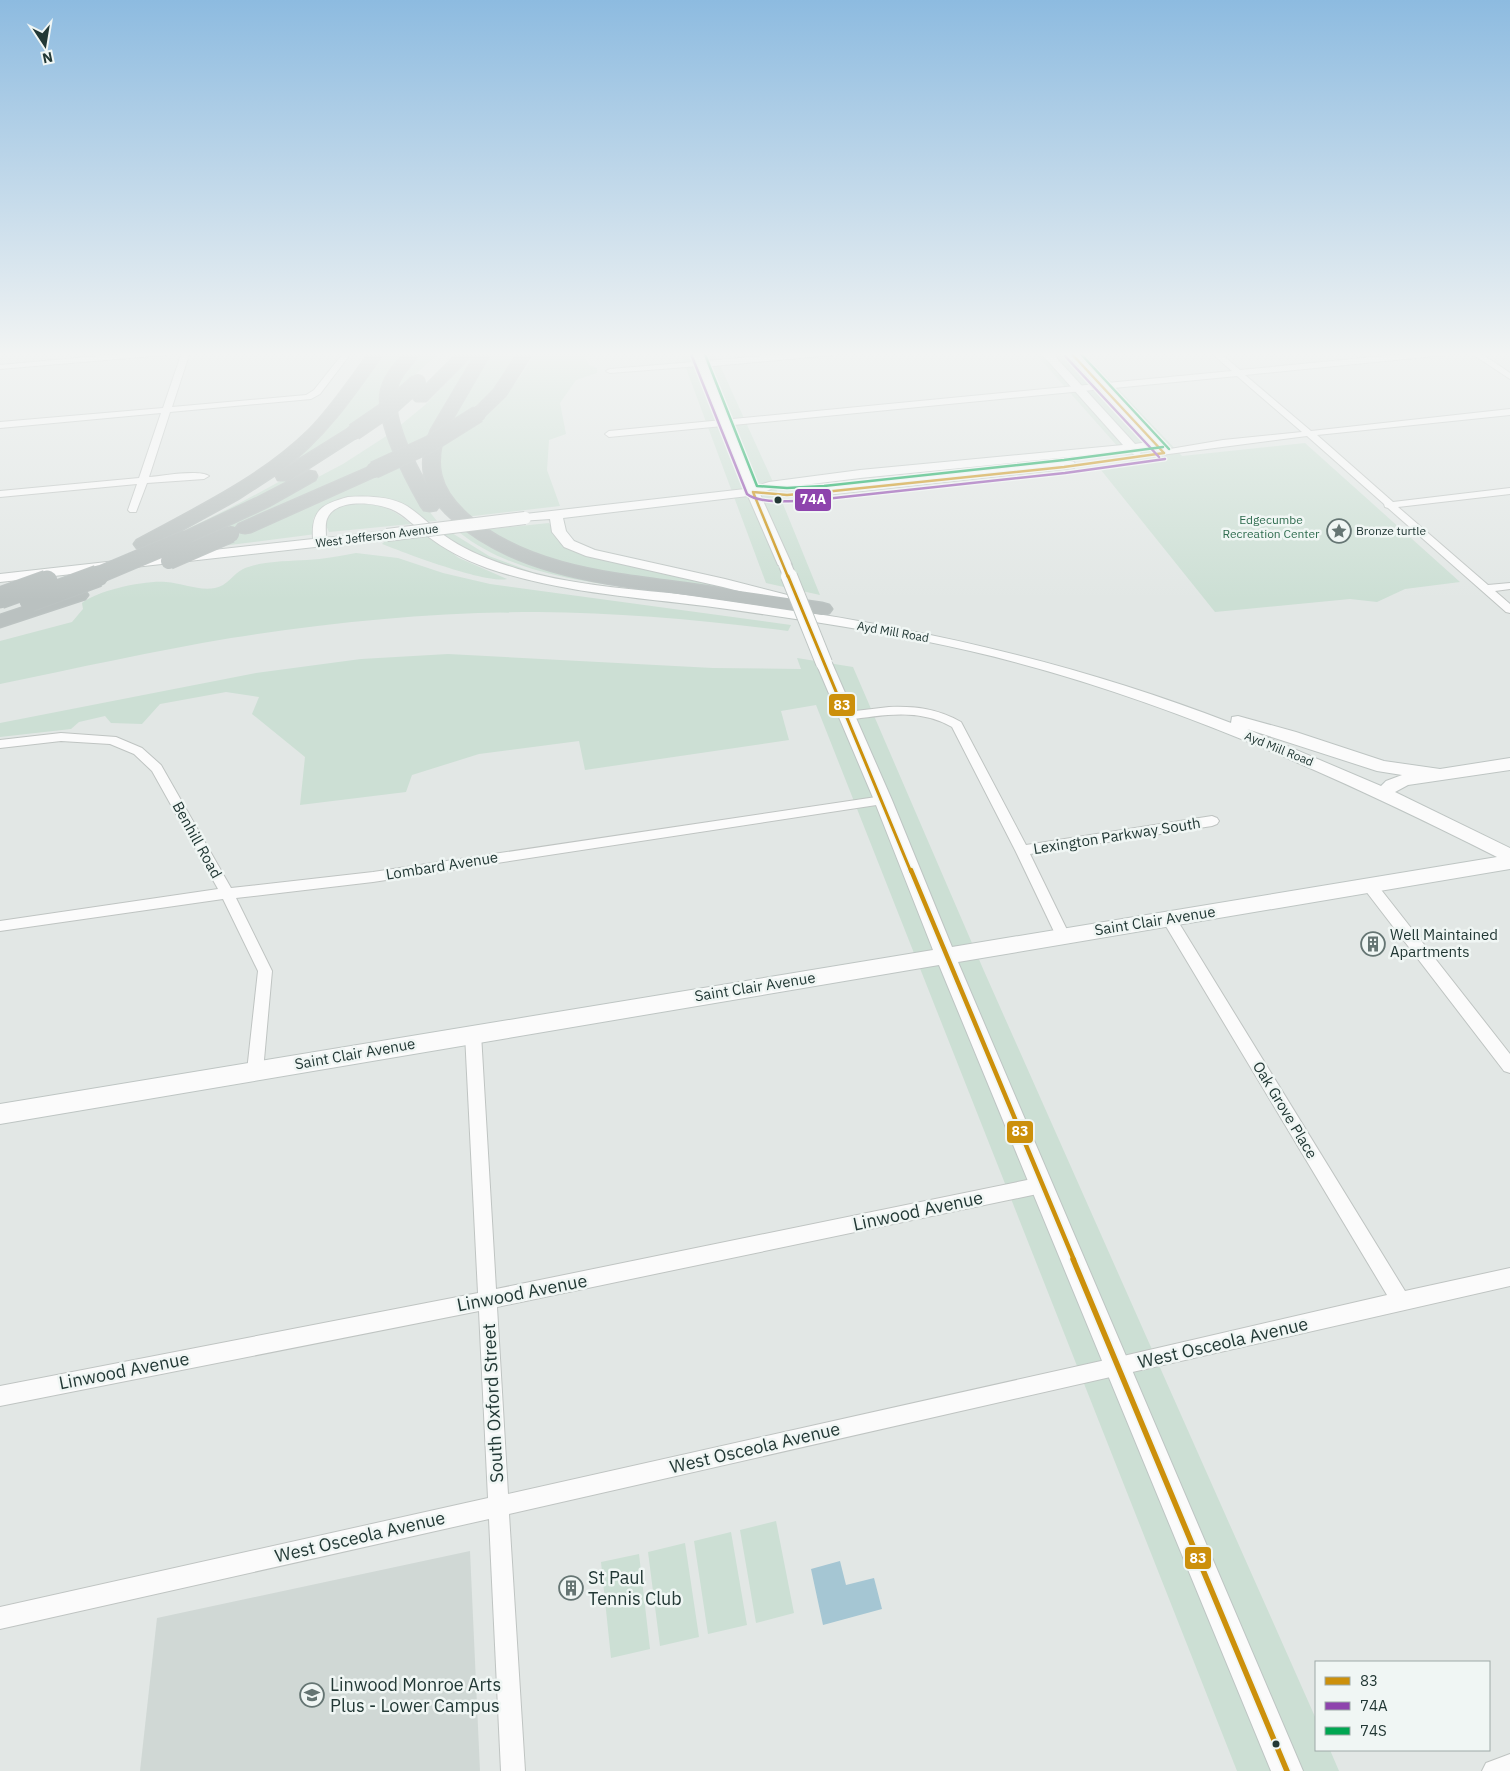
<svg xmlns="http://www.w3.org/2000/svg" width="1510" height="1771" font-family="'IBM Plex Sans',sans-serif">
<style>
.built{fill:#d0d8d5}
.green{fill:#ccdfd4}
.water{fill:#a5c6d3}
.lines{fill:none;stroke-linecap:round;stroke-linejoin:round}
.street-casing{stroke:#bfc4c2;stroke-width:2}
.secondary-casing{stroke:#bec5c3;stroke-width:2}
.highway-casing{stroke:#bcc3c2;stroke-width:3}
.street{fill:#fbfbfb;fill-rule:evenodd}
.secondary{fill:#fbfbfb;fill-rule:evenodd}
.highway{fill:#bac1c0;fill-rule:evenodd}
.secondary-bridge-far1-casing{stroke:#bec5c3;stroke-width:14;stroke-linecap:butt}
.secondary-bridge-casing{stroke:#bec5c3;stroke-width:18;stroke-linecap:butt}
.highway-bridge-far1-casing{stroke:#bcc3c2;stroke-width:18;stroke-linecap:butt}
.highway-bridge-casing{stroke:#bcc3c2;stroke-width:23;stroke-linecap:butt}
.secondary-bridge-far1{stroke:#fbfbfb;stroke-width:12}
.secondary-bridge{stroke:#fbfbfb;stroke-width:16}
.highway-bridge-far1{stroke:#bac1c0;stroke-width:16}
.highway-bridge{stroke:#bac1c0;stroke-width:21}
.bus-1-far3-casing{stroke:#f0f6f4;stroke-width:5}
.bus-1-far2-casing{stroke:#f0f6f4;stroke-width:6}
.bus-1-far1-casing{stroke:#f0f6f4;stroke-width:8}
.bus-1-casing{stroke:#f0f6f4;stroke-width:9}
.bus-2-casing{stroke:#f0f6f4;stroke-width:5}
.bus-3-casing{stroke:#f0f6f4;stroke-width:5}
.bus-1-far3{stroke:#cc900b;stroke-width:2.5}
.bus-1-far2{stroke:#cc900b;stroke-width:3}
.bus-1-far1{stroke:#cc900b;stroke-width:4.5}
.bus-1{stroke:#cc900b;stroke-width:5.5}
.bus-2{stroke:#8e44ad;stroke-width:2.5}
.bus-3{stroke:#00a651;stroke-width:2.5}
.bus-dot{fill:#223835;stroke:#f0f6f4;stroke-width:2}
.labels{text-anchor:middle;stroke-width:5;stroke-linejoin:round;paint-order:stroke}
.far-park-label{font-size:12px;fill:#2f6c4f;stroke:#f0f6f4}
.far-poi-label{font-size:12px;fill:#223835;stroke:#f0f6f4;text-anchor:start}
.far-street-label{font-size:12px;fill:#223835;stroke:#f0f6f4}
.street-label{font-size:15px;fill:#223835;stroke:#f0f6f4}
.poi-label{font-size:15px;fill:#223835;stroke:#f0f6f4;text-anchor:start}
.near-street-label{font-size:18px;fill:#223835;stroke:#f0f6f4}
.near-poi-label{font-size:18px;fill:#223835;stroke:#f0f6f4;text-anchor:start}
.line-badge{stroke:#f0f6f4;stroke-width:2}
.badge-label{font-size:14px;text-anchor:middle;font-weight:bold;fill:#fff}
</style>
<rect width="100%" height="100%" fill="#e2e7e5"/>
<!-- built -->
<path class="built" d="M470,1551l10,220h-340l17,-153z"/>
<!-- green -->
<path class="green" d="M382,352h29l-27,51 -38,28 -77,46z
M416,352h24l-50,46 2,-10z
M476,352h5l-50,86 -24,13 -10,-23 28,-23z
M486,352h35l-21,33 -24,25 -24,16 -7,-3z
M535,352h71l-21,5 4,8 8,3v5l-21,7 -16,23 6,31 -17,6 -2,30 13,36 -95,11c-22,-26 -30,-38 -25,-73 42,-26 71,-47 95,-92z
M680,352h34l69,152 37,91 -54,-12z
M1034,352h49l99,104 123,-13 155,139 -55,7 -28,13 -27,-3 -135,13 -114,-142 33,-5z
M364,432v2c-64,42 -131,81 -203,107 71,-32 137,-68 203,-109z
M391,433l10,21 -177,80 -18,2 137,-72z
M403,461l22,45 12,15 -15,1 -22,-18 -67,-2 -14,8 -6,9 3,15 -102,13v-2z
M353,502c27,2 37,5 58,22l-82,8 -5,-11 11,-13z
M549,523l9,17 23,15 176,39 -148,-20 -65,-15 -63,-29z
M470,531l43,24 274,53c-48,-6 -96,-11 -144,-18 -62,-9 -132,-17 -183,-57z
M452,533l37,23 43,16 -3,2c-32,-10 -61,-23 -90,-39z
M428,536l31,22 48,21c-21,5 -102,-26 -125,-35l3,-3z
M356,553l42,5 45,15 47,11 301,41 -3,6c-83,-11 -167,-18 -250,-19 -102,0 -207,10 -307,26 -77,13 -154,30 -231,46v-43l72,-19 11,-13 -1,-6c16,-13 64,-23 84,-21 16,1 33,9 49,6 12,-2 18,-14 28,-19 16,-8 47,-8 64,-9 17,-1 33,-4 49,-7z
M448,654l265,14 88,1 -4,-11 56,9 131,304 332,748v31h14l9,21h-102l-421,-1066 -35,6 8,29 -204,30 -6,-29 -100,13 -67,21 -6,17 -106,13 5,-48 -53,-43 7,-17 -33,-5 -66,12 -18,20 -31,-1 -6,-7 -26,6 -8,7 -71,8v-14l256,-50 105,-14z
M776,1521l18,92 -38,10 -16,-93z
M731,1532l16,93 -39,9 -14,-93z
M685,1543l14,94 -39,9 -12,-94z
M639,1554l11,95 -39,9 -10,-96z"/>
<!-- water -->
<path class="water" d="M840,1561l6,24 28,-7 8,31 -59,16 -12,-56z"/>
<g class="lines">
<!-- street casing -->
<g class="street-casing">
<path id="street" d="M143,352h37l-4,2 -176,15v-4z
M182,352h8l-18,55 134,-12 8,-5 30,-38h8l-32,42 -9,5 -141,13 -21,65c13,-1 50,-8 60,-1l-5,3 -57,4 -11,29h-6l-2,-2 9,-26 -137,13v-6l139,-13 22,-65 -161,15v-6l163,-14z
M812,352h34l-4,2 -139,13 -4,-1 -89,7 -4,-2 4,-2z
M1210,352h9l21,18 186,-18h33l-4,2 -210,21 66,56 199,-22v6l-193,20 76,67 117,-14v6l-112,13 90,78 22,-2v6l-15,2 15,13v9l-4,-1 -118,-104 -3,-1 -1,-3 -77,-68 -146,19v-4l3,-1 59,-10 79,-8 -65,-56 -628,61 -4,-3 4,-3 623,-60z
M1469,352h10l31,21v6z
M889,707c27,-1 49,2 72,15l65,123 186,-29 5,2 2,3 -2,3 -5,2 -182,28 40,82 -2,4 -5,2 -5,-2 -43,-90 -63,-123c-33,-19 -68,-12 -105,-7l-6,-4 6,-4z
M61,733l55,4 26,11 19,17 70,123 142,-16 510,-76 5,1 1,3 -1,3 -5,1 -510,78 -137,16 36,73 -9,100 -2,5 -6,2 -6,-2 -2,-5 11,-100 -35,-72 -223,32v-10l218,-32 -66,-118 -18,-17 -24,-10 -49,-3 -61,7v-8z
M1370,881l5,1 135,172v19l-6,-2 -139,-181 -2,-4 2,-4z
M1169,914l5,1 231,376 105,-23v18l-1001,228 16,257h-24l-12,-252 -489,110v-22l488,-109 -9,-187 -479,95v-20l478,-93 -13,-259 3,-5 5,-1 5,1 3,5 15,255 546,-112 6,2 3,6 -3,6 -6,2 -545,114 11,187 611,-137 268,-62 -223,-372 -2,-4 2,-4z
M1510,1754v17h-28l4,-8z"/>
</g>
<!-- secondary casing -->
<g class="secondary-casing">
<path id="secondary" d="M692,352h11l54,134 12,-4 91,-12 263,-25 -83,-93h11l84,92 13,-2 -83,-90h11l92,98 -6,4 -8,-5 -13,1 -1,5 -4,1 -7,-5 -269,27 -89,11 -11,5 32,71 -7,4 -7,-4 -30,-69 -185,22 3,13 8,10 21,9 130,29 82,21 2,3 -2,3 -5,1 -79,-20 -137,-31 -22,-9 -12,-15 -2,-13 -30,2 -2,-3 2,-3 5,-1 220,-25z
M1070,461l4,1 2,3 -2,3 -248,27 -6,-4 6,-4z
M348,497c19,-1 42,-1 59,9 15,10 28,24 44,34 20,13 44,22 67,29 49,15 101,19 151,24 37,4 73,10 110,15 155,23 306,58 452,115l1,-6 6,-1 58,16 88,29 56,8 70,-11v12l-102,15 -13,7 115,56v21l-552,93 345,809h-32l-332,-806 -939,159v-20l933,-154 -59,-150 -58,-137 3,-3h10l3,3 60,137 60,147 545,-90c-183,-92 -371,-176 -573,-216 -73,-14 -146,-25 -219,-35 -74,-9 -147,-14 -218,-38 -22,-8 -43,-19 -61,-33 -11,-8 -22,-21 -35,-26 -17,-7 -56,-11 -64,10 -2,5 -1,13 -1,19l61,-7 5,1 2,3 -2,3 -5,1 -387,43v-8l313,-35c-2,-29 9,-35 35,-42zM1247,729l130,42 25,4 -16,6 -5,5z"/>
</g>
<!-- highway casing -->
<g class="highway-casing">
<path id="highway" d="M370,352h14c-31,45 -61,88 -105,120l69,-43h12l2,3 -2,3 -70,45h-12l-2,-4 2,-3 -40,26 -89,49 -6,1 -6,-1 -3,-4 3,-4c59,-32 123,-62 172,-110 23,-23 41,-51 61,-78z
M406,352h15c-8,11 -18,19 -23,32 -12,33 24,94 41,122l-3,4 -6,1 -6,-1 -3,-4c-15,-26 -46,-85 -40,-115 3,-15 14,-28 25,-39z
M459,352h16l-49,49h-10l-3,-3z
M477,352h14l-45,78c-13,34 -7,59 21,84 62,55 153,60 231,71 42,6 83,12 124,18l7,2 3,4 -3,4 -7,2c-41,-6 -82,-12 -123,-18 -86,-13 -182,-19 -248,-79 -28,-25 -35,-54 -20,-88z
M519,352h14l-28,44 -22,21h-10l-3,-3 24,-24z
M374,465l6,1 2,4 -2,4 -129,58 -6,1 -6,-1 -3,-4 3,-4z
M309,471l6,1 2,4 -2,4 -46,26 -79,37 -6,1 -6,-1 -3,-4 3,-4 79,-37z
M78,589l7,2 3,4 -3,4 -85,28v-12z"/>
</g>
<!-- street -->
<use href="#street" class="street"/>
<!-- secondary -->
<use href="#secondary" class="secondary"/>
<!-- highway -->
<use href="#highway" class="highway"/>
<!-- secondary-bridge-far1 casing -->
<g class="secondary-bridge-far1-casing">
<path id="secondary-bridge-far1" d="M387,535l138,-17
M785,565l5,12"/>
</g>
<!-- secondary-bridge casing -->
<g class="secondary-bridge-casing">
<path id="secondary-bridge" d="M789,576l35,87"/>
</g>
<!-- highway-bridge-far1 casing -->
<g class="highway-bridge-far1-casing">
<path id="highway-bridge-far1" d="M354,432l35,-24 29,-26
M374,470l56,-26 48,-30
M169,561l62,-27
M94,577l90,-38"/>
</g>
<!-- highway-bridge casing -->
<g class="highway-bridge-casing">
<path id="highway-bridge" d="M0,598l47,-17
M30,601l68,-25"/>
</g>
<!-- secondary-bridge-far1 -->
<use href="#secondary-bridge-far1" class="secondary-bridge-far1"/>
<!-- secondary-bridge -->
<use href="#secondary-bridge" class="secondary-bridge"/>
<!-- highway-bridge-far1 -->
<use href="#highway-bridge-far1" class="highway-bridge-far1"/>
<!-- highway-bridge -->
<use href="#highway-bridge" class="highway-bridge"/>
<!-- bus-1-far3 casing -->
<g class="bus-1-far3-casing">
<path id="bus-1-far3" d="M1070,352l94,101
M753,492l35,85
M753,492l34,3 37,-3 240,-25 100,-14"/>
</g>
<!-- bus-1-far2 casing -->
<g class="bus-1-far2-casing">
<path id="bus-1-far2" d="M788,576l123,296"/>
</g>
<!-- bus-1-far1 casing -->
<g class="bus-1-far1-casing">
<path id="bus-1-far1" d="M911,870l163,390"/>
</g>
<!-- bus-1 casing -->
<g class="bus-1-casing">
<path id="bus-1" d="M1073,1259l214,512"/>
</g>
<!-- bus-2 casing -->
<g class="bus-2-casing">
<path id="bus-2" d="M691,354l56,140c15,12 59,6 78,5l240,-26 100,-14
M1065,356l94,101"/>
</g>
<!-- bus-3 casing -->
<g class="bus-3-casing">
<path id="bus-3" d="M704,352l53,134 30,2 37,-2 240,-26 99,-13
M1079,352l90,97"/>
</g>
<!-- bus-1-far3 -->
<use href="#bus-1-far3" class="bus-1-far3"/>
<!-- bus-1-far2 -->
<use href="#bus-1-far2" class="bus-1-far2"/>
<!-- bus-1-far1 -->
<use href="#bus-1-far1" class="bus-1-far1"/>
<!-- bus-1 -->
<use href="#bus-1" class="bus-1"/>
<!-- bus-2 -->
<use href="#bus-2" class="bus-2"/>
<!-- bus-3 -->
<use href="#bus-3" class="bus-3"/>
</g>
<!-- sky -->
<linearGradient id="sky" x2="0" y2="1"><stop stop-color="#8dbbe0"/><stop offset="0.59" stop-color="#f2f4f3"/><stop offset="1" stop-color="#f2f4f3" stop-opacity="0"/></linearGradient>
<rect width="1510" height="600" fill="url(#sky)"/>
<!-- icons -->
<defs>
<g id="sight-ring" transform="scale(1.25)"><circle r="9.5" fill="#f0f6f4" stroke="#657573" stroke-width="1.5"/><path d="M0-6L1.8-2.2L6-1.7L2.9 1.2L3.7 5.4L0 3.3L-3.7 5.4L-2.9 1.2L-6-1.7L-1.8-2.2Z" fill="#657573"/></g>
<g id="building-ring" transform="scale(1.25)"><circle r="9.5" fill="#f0f6f4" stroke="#657573" stroke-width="1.5"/><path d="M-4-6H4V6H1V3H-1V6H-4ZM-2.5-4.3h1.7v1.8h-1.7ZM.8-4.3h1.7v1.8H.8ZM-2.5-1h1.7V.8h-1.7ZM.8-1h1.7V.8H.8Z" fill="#657573"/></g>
<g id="school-ring" transform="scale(1.25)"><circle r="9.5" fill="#f0f6f4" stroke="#657573" stroke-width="1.5"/><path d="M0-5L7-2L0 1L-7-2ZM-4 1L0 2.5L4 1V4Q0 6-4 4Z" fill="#657573"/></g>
</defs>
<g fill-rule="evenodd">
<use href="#sight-ring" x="1339" y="531"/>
<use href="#building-ring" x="1373" y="944"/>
<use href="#building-ring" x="571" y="1588"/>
<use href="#school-ring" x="312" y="1695"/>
</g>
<!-- markers -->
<g class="bus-dot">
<circle cx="778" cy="500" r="4.5"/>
<circle cx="1276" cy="1744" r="4.5"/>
</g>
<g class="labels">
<!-- far-park labels -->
<g class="far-park-label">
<text x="1271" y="524">Edgecumbe<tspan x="1271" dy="14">Recreation Center</tspan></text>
</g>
<!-- far-poi labels -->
<g class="far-poi-label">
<text x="1356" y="535">Bronze turtle</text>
</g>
<!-- far-street labels -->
<g class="far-street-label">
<text transform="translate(377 536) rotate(-7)" y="4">West Jefferson Avenue</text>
<text transform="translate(893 632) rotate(10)" y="4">Ayd Mill Road</text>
<text transform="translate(1279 749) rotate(22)" y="4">Ayd Mill Road</text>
</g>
<!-- street labels -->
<g class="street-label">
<text transform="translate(1117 836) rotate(-9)" y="5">Lexington Parkway South</text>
<text transform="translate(197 840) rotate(61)" y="5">Benhill Road</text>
<text transform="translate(442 866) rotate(-9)" y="5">Lombard Avenue</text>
<text transform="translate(1155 921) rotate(-9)" y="5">Saint Clair Avenue</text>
<text transform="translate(755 987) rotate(-9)" y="5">Saint Clair Avenue</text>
<text transform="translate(355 1054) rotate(-10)" y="5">Saint Clair Avenue</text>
<text transform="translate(1285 1110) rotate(59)" y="5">Oak Grove Place</text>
</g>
<!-- poi labels -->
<g class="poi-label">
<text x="1390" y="940">Well Maintained<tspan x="1390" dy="17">Apartments</tspan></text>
</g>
<!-- near-street labels -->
<g class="near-street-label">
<text transform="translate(918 1211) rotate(-12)" y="6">Linwood Avenue</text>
<text transform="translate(522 1293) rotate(-11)" y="6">Linwood Avenue</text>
<text transform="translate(1223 1343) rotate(-13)" y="6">West Osceola Avenue</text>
<text transform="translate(124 1371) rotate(-11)" y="6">Linwood Avenue</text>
<text transform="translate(493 1403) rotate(-93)" y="6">South Oxford Street</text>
<text transform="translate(755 1448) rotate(-13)" y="6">West Osceola Avenue</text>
<text transform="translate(360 1537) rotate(-13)" y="6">West Osceola Avenue</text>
</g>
<!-- near-poi labels -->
<g class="near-poi-label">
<text x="588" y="1584">St Paul<tspan x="588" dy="21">Tennis Club</tspan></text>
<text x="330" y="1691">Linwood Monroe Arts<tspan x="330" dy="21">Plus - Lower Campus</tspan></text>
</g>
</g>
<g class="line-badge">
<rect x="794" y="488" width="38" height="24" rx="5" fill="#8e44ad"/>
<rect x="828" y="693" width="28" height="24" rx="5" fill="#cc900b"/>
<rect x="1006" y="1120" width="28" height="24" rx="5" fill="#cc900b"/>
<rect x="1184" y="1546" width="28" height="24" rx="5" fill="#cc900b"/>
</g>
<g class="badge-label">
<text x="813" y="504">74A</text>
<text x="842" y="710">83</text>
<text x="1020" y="1136">83</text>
<text x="1198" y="1563">83</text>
</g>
<!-- legend -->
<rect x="1315" y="1661" width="175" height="90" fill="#f0f6f4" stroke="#9eaaa8"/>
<rect x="1325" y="1677" width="25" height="8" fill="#cc900b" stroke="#9eaaa8"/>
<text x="1360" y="1686" font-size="15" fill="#223835">83</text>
<rect x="1325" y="1702" width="25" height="8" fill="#8e44ad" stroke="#9eaaa8"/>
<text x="1360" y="1711" font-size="15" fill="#223835">74A</text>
<rect x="1325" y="1727" width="25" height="8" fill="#00a651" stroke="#9eaaa8"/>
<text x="1360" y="1736" font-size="15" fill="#223835">74S</text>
<!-- north arrow -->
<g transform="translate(45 45) rotate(168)" stroke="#f0f6f4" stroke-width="4" paint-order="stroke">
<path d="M0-4L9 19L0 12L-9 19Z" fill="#223835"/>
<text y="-8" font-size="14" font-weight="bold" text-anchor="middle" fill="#223835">N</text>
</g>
</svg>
